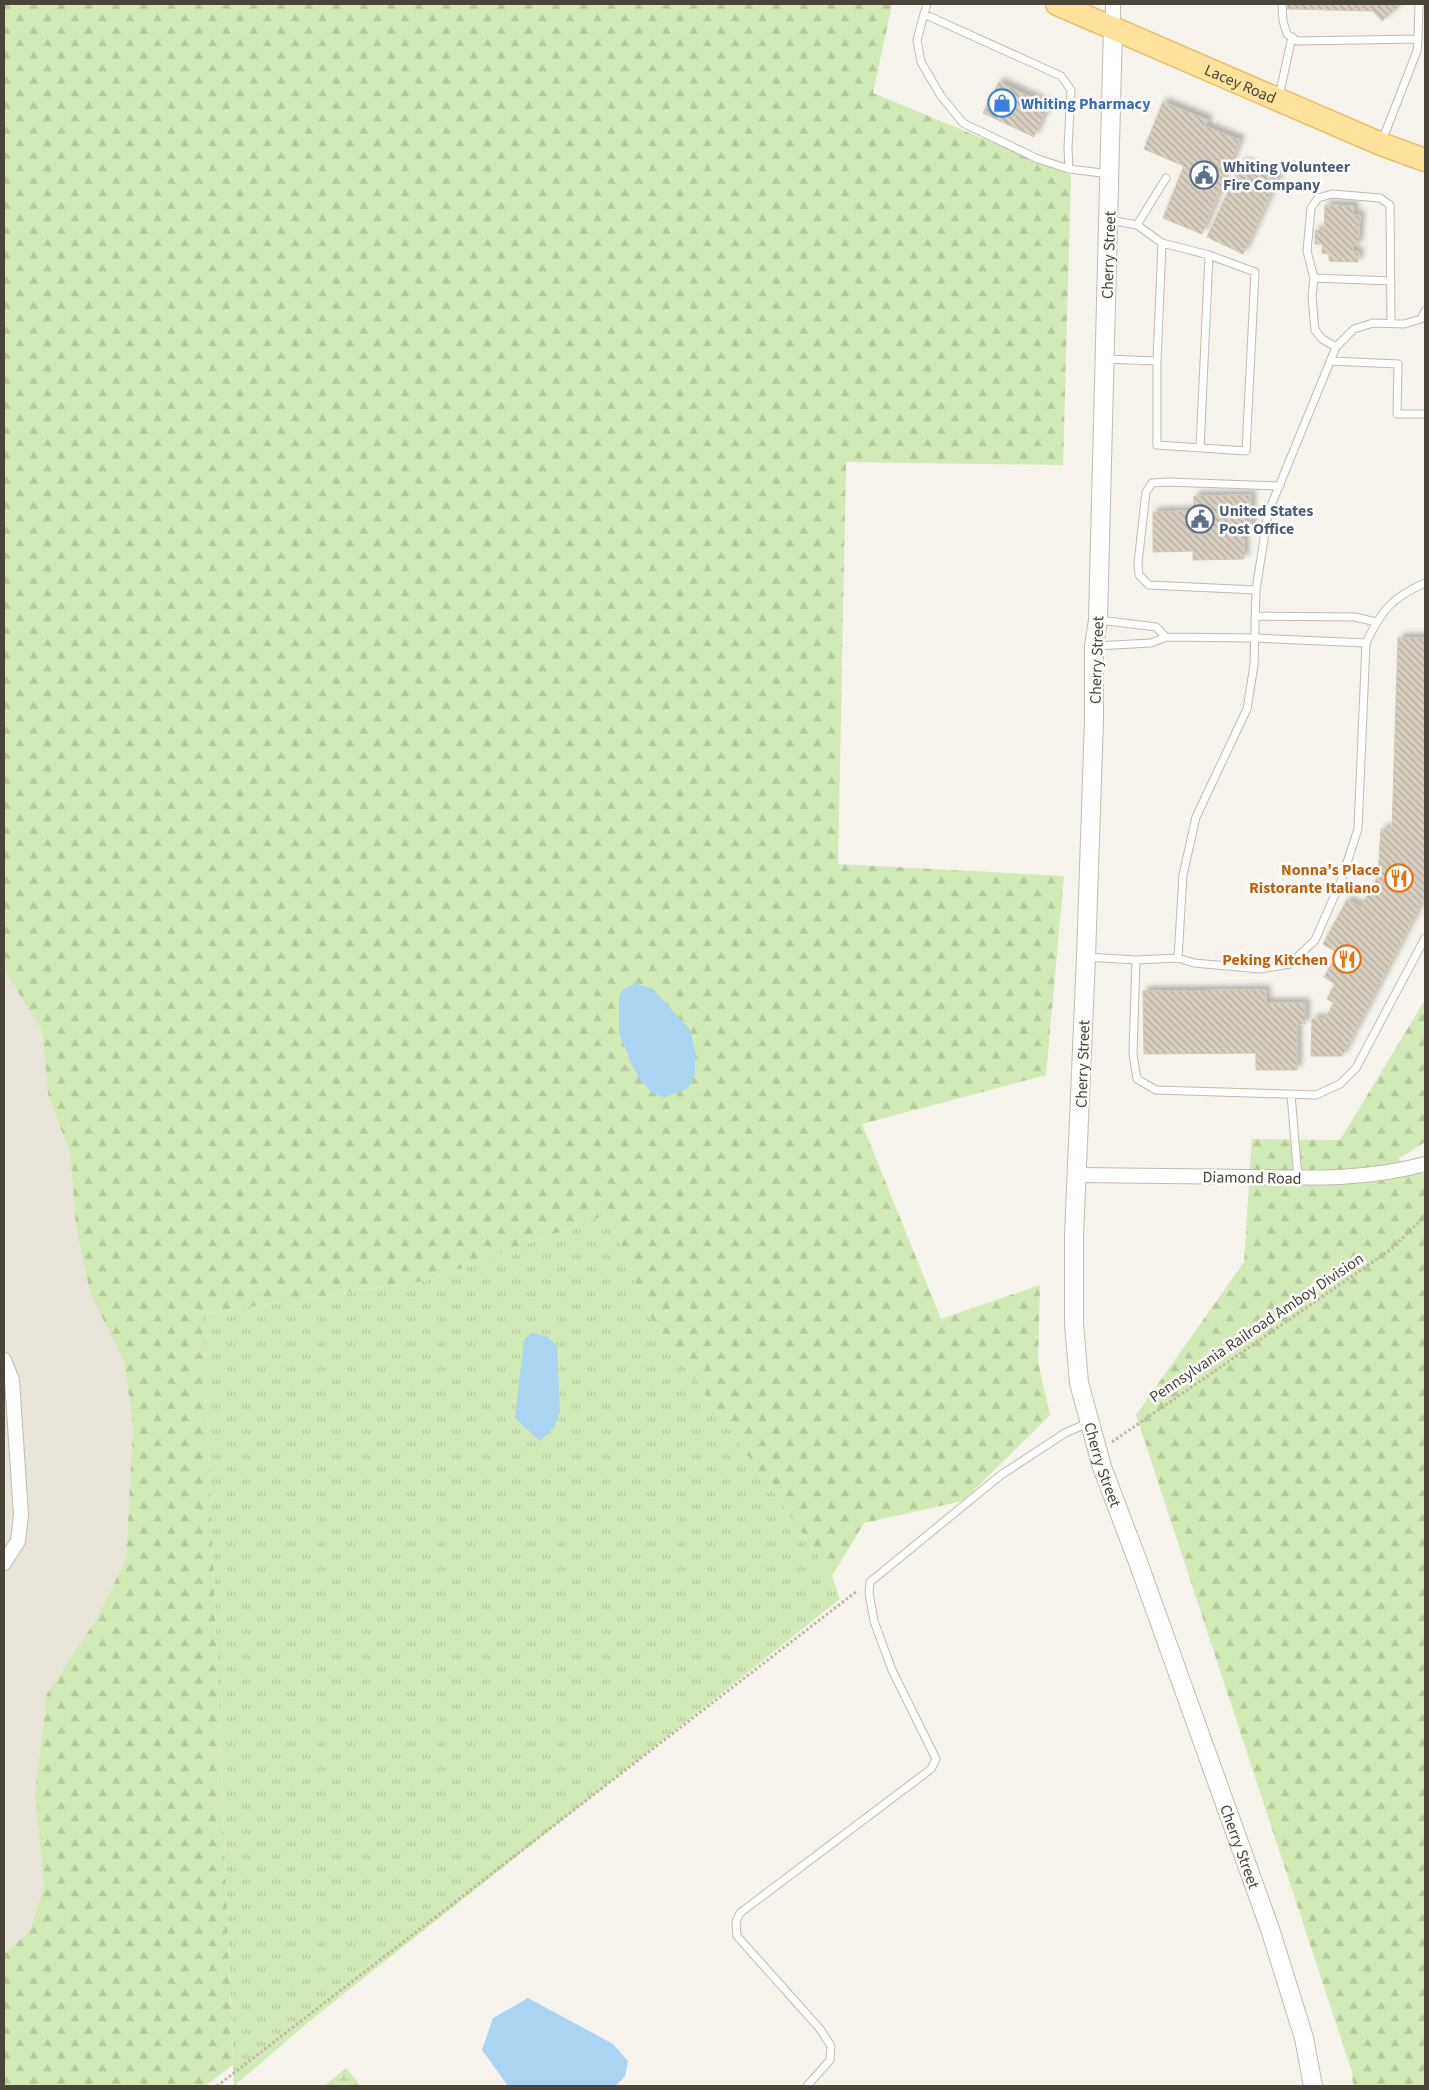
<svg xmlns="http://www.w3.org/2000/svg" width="1429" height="2090" font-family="'Source Sans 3',sans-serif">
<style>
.residential{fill:#eae5da}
.grass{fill:url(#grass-tufts)}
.forest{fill:url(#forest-firs)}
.wetland{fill:url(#wetland-marsh)}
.water{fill:#a9d4f2}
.building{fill:url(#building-back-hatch);stroke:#d3c7b4;filter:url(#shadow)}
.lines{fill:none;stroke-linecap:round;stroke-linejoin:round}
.service-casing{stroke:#c2bbae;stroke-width:9}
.minor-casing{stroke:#c2bbae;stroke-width:16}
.tertiary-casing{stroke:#c2bbae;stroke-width:20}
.primary-casing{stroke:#e6c16a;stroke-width:25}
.path{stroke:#c4b79f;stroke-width:3;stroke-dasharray:2.5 2.5;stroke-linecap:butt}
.service{stroke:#fff;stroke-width:7}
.minor{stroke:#fff;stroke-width:14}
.tertiary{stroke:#fff;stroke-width:18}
.primary{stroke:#ffe39c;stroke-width:22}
.labels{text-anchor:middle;stroke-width:5;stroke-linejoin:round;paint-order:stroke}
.street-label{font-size:16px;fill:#4b4439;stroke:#fff}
.shop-label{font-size:16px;font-weight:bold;fill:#366cbe;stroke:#fff;text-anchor:start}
.service-label{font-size:16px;font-weight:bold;fill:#4e5e75;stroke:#fff;text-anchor:start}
.food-label{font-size:16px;font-weight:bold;fill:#c56008;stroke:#fff;text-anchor:end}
</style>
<defs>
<pattern id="grass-tufts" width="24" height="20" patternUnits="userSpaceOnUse" patternTransform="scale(1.25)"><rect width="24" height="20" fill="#d2eab5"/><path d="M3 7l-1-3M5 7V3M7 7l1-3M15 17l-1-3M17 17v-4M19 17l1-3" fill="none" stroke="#b6ca9c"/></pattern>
<pattern id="forest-firs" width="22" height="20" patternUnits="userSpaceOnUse" patternTransform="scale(1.25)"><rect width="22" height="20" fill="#d2eab5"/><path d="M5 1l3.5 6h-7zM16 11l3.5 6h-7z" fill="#b6ca9c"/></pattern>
<pattern id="wetland-marsh" width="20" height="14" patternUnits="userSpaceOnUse" patternTransform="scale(1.25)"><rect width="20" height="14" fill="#d2eab5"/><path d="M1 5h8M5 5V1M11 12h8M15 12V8" fill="none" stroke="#b6ca9c"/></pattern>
<pattern id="building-back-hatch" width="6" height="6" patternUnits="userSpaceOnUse" patternTransform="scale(1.25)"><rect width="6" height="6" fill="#d8cfc1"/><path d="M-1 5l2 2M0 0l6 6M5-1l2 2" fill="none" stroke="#b1aa9e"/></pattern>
<filter id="shadow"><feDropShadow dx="4.5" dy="-4.5" stdDeviation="2.5" flood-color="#0004"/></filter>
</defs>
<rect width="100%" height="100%" fill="#f6f3ec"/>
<!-- residential -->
<path class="residential" d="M4,940l2,32 36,60 6,62 22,59 6,74 14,66 34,69 9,62 -7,135 -30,61 -61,174 9,93 -14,44 -26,23z"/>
<!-- grass -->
<path class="grass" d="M608,1214l43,103 181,259 8,23 -529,421 -77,66 -31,-772 227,-34z"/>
<!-- forest -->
<path class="forest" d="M4,4h888l-19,89 198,82 -8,290 -217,-3 -8,402 226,12 -18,199 -184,49 79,195 99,-34 -2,77 12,53 -87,86 -99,22 -32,53 -181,-259 -43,-103 -178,66 -227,34 30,751 -28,21h-201v-132l26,-23 14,-44 -9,-93 12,-100 49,-74 30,-61 7,-135 -9,-62 -34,-69 -14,-66 -6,-74 -22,-59 -6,-62 -36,-60 -2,-32 1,-139 -1,-8z
M1425,1000v142l-27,17 27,16v911h-72l-1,-14 -216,-657 108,-153 8,-123 88,1z"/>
<!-- wetland -->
<path class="wetland" d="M346,2068l15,18h-37z"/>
<!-- water -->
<path class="water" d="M635,983l18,6 37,41 5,19v20l-1,10 -7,10 -22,8 -5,-1 -6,-2 -14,-14 -8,-15 -13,-32v-35l3,-8z
M531,1333l16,3 10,10 3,65 -5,15 -15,15 -25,-23 9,-78z
M528,1998l85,46 15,17 -3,15 -9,10h-108l-26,-36 11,-32z"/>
<!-- building -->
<path class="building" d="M1287,4h112l1,1 -18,16 -9,-10 -86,-2z
M999,82l49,23 -14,32 -51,-24z
M1163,102l45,18 -3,6 35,14 -38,94 -39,-16 21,-52 -40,-17z
M1242,162l36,16 -35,76 -36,-17z
M1325,205l29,1 -1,9h7l-2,30h-5v7h6l-1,10 -29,-1v-7l-7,-1v-9h-7v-14l9,1z
M1251,495v38h-7v26l-51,1v-9l-40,1v-40l41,-1v-15z
M1398,638h27v162l-32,-1z
M1393,799l32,1v96l-83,160h-31l1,-37h13l9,-16 -7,-4 8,-15 -11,-7 14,-24 -15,-9 24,-44 14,7 17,-31 3,-47h11z
M1266,990v13h39v21h-8v46h-41v-17l-112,1 -1,-63z"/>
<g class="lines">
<!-- service casing -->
<g class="service-casing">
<path id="service" d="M927,4l-3,10 137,62 10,14 -3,58 1,21
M1282,4l1,17 4,13 10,7 121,-2 1,-35
M924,14l-7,26 4,22 20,34 22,27 75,36 31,10 41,5
M1279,96l13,-59
M1382,141l35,-90 1,-12
M1109,220l28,5 25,18 47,12 46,17 -9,179 -89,-6v-84l5,-118
M1137,225l29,-47
M1314,278l77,3
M1425,311l-4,8 -17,5 -31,-1 -19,6 -18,18 -68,166 -12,77 -2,75 -7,44 -51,108 -13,58 -5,83 16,5 66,6 30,-5 25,-24 26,-59 17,-52 8,-186c16,-33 25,-45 59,-60
M1336,347l-14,-8 -7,-9 -3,-33 2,-19 -7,-27 4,-43 7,-10 14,-4 48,4 10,7 1,118
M1106,359l51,2
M1330,361l68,3 -1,50h28
M1200,448l9,-193
M1256,590l-107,-5 -10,-10 -1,-12 8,-71 6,-9 16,-1 112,4
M1255,616l100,1 21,5
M1166,637l89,1 111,5
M1095,646l56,-3 15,-6 -10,-10 -57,-7
M1086,957l50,3 -3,94 4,25 19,11 160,5 24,-11 16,-16 69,-130
M1136,960l42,-2
M1291,1094l7,84
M807,2086l23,-26 1,-14 -11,-17 -83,-93 -1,-14 4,-9 191,-144 5,-10 -44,-89 -18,-49 -5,-28 1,-11 131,-107 64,-42 23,-10"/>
</g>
<!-- minor casing -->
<g class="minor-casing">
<path id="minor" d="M1113,27v-23
M1078,1175c57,1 115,1 172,2 59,1 118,3 175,-13
M4,1360l8,20 9,135 -3,26 -14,22"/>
</g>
<!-- tertiary casing -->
<g class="tertiary-casing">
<g id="tertiary">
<path id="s1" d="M1113,27l-15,593 -4,26v74l-8,237 -12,278v89l5,59 23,84 36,95 132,367 34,109 9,48"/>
</g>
</g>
<!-- primary casing -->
<g class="primary-casing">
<g id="primary">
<path id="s2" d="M1057,4l324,140 44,16"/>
</g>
</g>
<!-- path -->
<path class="path" d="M1112,1442l278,-192 35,-34
M217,2086l640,-495"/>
<!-- service -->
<use href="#service" class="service"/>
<!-- minor -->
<use href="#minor" class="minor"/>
<!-- tertiary -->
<use href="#tertiary" class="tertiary"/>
<!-- primary -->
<use href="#primary" class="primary"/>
</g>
<!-- icons -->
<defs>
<g id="shop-ring" transform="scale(1.4375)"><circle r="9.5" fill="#fff" stroke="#3f7fe0" stroke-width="1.5"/><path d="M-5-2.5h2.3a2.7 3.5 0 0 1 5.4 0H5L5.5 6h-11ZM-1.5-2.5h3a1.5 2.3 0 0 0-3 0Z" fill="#3f7fe0"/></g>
<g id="civic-ring" transform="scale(1.4375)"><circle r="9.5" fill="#fff" stroke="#5c6f8a" stroke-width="1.5"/><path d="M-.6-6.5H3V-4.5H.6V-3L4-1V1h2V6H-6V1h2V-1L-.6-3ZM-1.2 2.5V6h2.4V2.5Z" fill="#5c6f8a"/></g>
<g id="restaurant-ring" transform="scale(1.4375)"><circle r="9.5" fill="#fff" stroke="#e8710a" stroke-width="1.5"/><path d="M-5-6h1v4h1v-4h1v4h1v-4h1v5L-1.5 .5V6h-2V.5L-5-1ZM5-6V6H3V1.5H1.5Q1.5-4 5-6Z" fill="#e8710a"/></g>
</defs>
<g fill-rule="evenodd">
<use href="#shop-ring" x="1002" y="103"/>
<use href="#civic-ring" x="1204" y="175"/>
<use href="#civic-ring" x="1200" y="519"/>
<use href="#restaurant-ring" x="1399" y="878"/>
<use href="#restaurant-ring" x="1347" y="959"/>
</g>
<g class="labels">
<!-- street labels -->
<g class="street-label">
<text dy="6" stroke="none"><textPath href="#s2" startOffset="200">Lacey Road</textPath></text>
<text transform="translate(1108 255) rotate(-88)" y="6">Cherry Street</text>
<text transform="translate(1096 660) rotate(-88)" y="6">Cherry Street</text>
<text transform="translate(1082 1064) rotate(-88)" y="6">Cherry Street</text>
<text transform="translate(1252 1177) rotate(1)" y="6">Diamond Road</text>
<text transform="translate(1256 1327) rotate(-34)" y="6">Pennsylvania Railroad Amboy Division</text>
<text dy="6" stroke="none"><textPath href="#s1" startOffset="1442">Cherry Street</textPath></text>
<text dy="6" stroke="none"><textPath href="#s1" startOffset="1848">Cherry Street</textPath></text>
</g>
<!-- shop labels -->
<g class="shop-label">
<text x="1021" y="109">Whiting Pharmacy</text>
</g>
<!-- service labels -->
<g class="service-label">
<text x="1223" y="172">Whiting Volunteer<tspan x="1223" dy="18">Fire Company</tspan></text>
<text x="1219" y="516">United States<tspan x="1219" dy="18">Post Office</tspan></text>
</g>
<!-- food labels -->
<g class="food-label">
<text x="1380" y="875">Nonna's Place<tspan x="1380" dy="18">Ristorante Italiano</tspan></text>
<text x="1328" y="965">Peking Kitchen</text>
</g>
</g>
<!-- border -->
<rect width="1429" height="2090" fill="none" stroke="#4b4439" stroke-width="10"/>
</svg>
